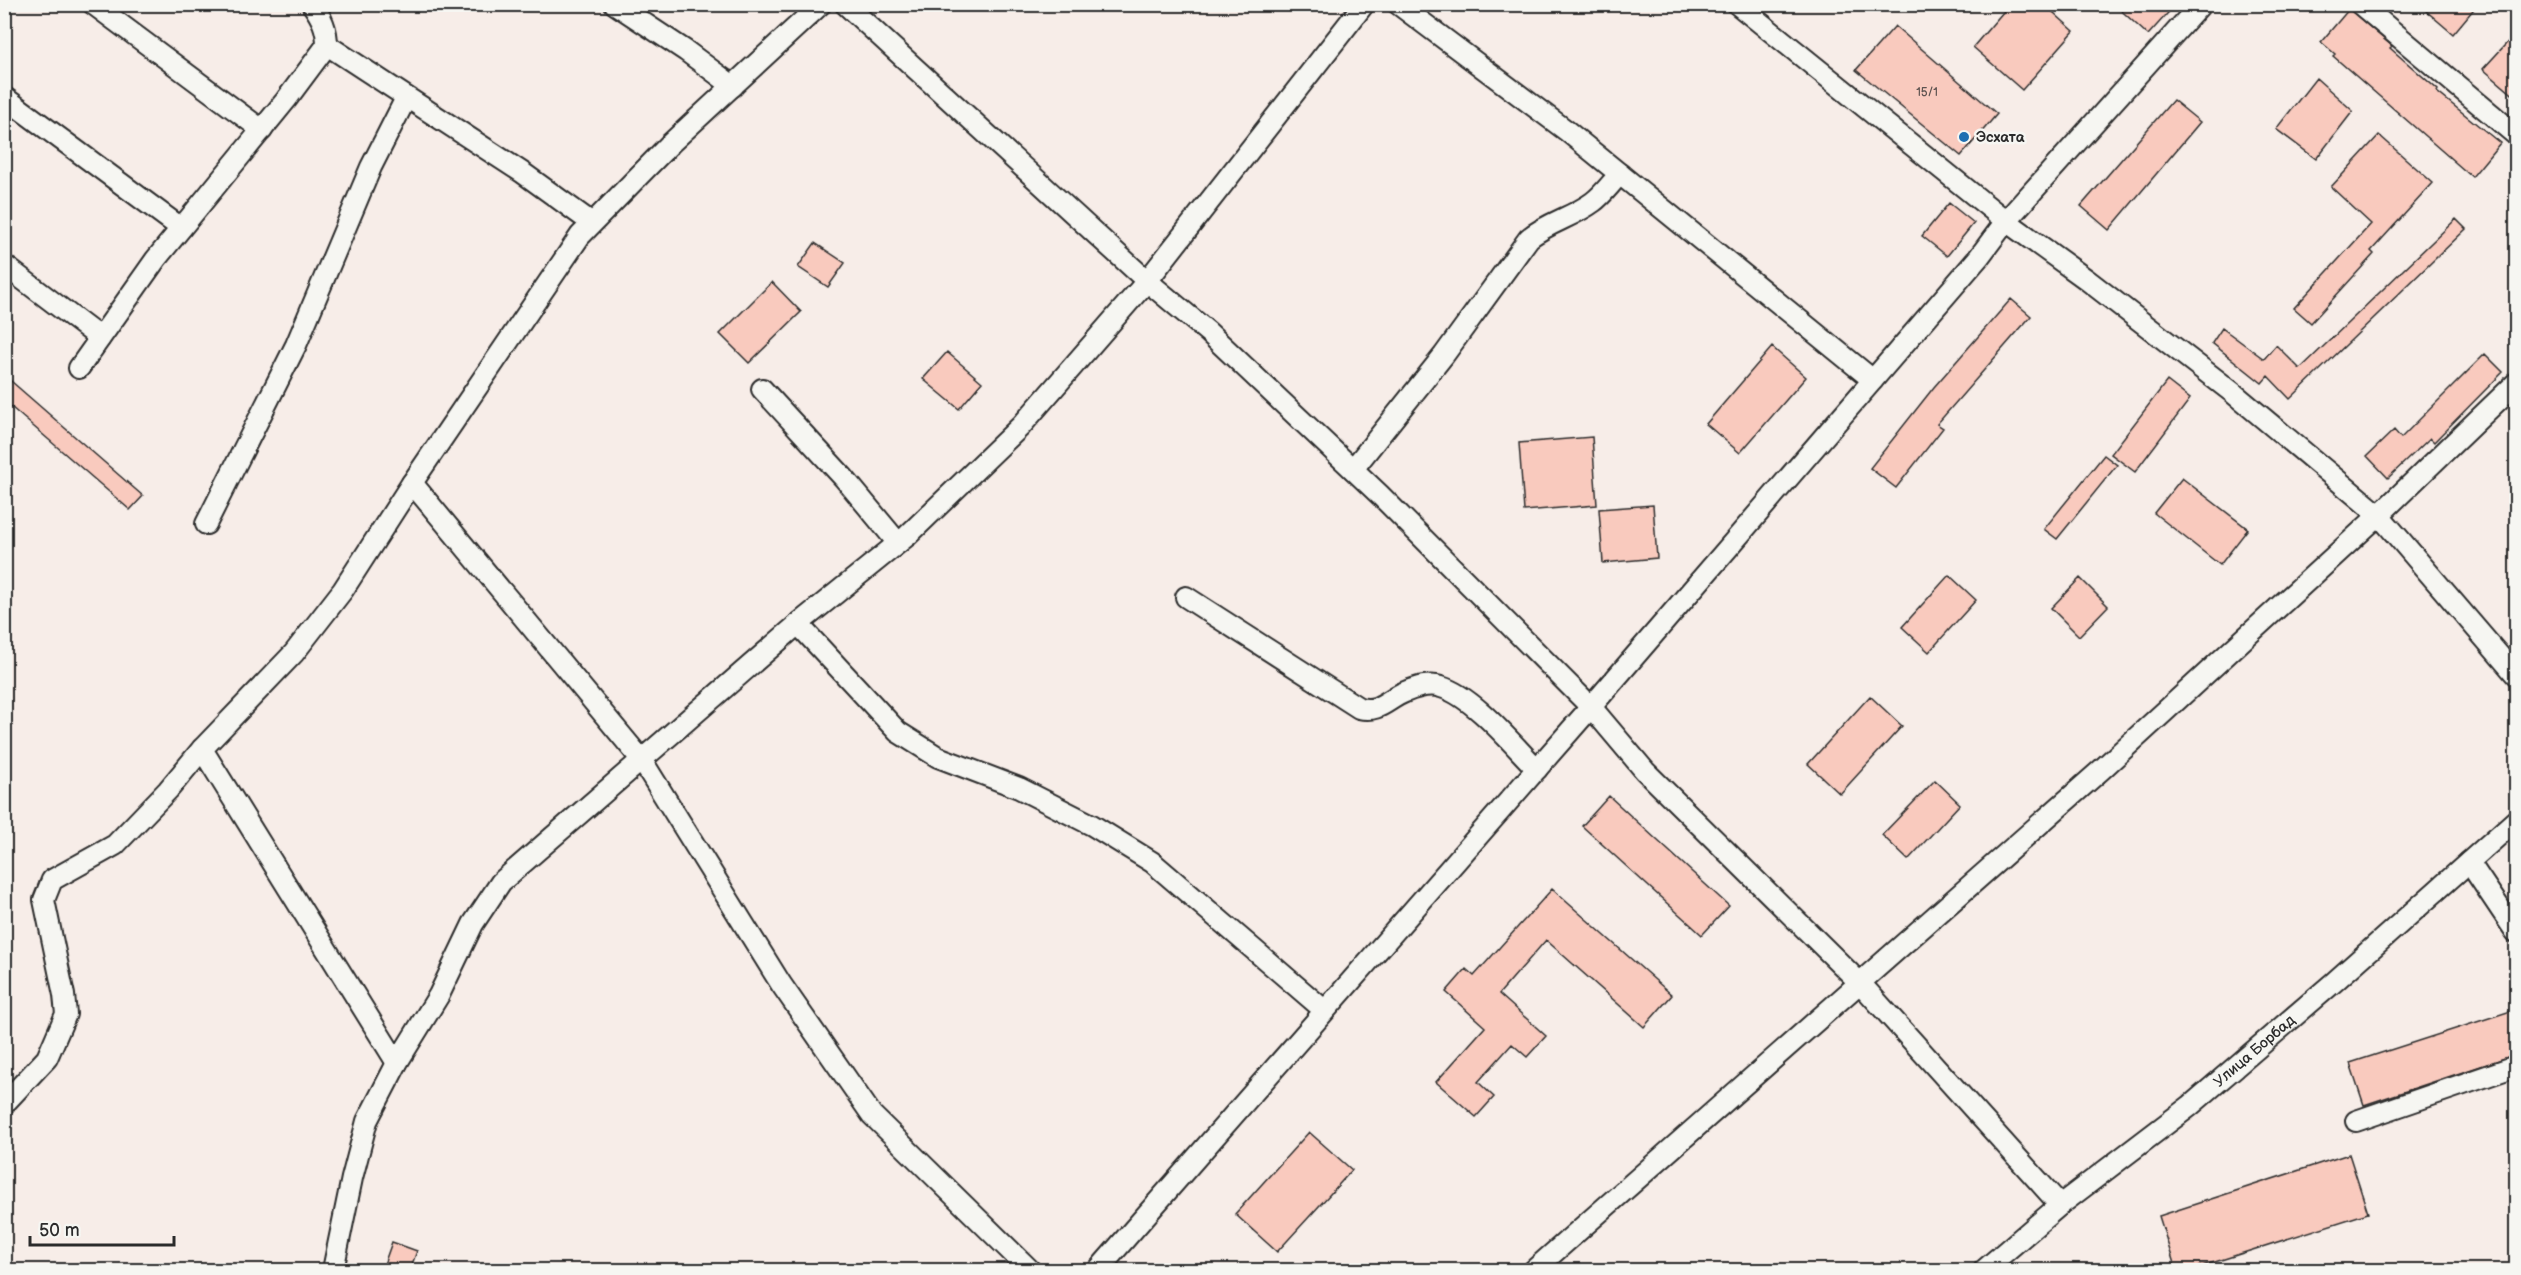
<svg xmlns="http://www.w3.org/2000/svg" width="2521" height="1275" font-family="'Balsamiq Sans',sans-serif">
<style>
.building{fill:#f9cabe;stroke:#2b2b2b;stroke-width:1.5}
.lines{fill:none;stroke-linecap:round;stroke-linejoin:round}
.minor-casing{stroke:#2b2b2b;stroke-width:24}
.minor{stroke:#f6f6f2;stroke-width:20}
.poi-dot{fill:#1f6fb2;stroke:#f6f6f2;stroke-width:2}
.labels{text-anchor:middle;stroke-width:5;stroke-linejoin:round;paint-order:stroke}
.number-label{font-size:12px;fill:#5e5350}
.poi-label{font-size:15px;font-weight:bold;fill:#2b2b2b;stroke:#f6f6f2;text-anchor:start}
.street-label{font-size:15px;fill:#2b2b2b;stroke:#f6f6f2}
</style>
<rect width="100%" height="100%" fill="#f7ede8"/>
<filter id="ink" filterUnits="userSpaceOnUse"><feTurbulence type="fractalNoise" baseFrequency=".0167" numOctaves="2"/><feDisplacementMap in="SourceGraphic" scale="12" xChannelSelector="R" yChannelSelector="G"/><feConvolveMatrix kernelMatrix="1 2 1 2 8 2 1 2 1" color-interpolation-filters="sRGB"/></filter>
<g filter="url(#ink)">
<!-- building -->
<path class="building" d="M2010,4h34l30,27 -52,59 -49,-43z
M2114,4h62l-28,31z
M2418,4h60l-25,30z
M2349,9l43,37 -2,2 48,42 -1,2 63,51 -28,34 -139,-121 2,-2 -14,-12z
M1895,26l102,88 -36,42 -105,-86z
M2517,32v66l-34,-29z
M2316,78l37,33 -37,48 -40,-30z
M2173,100l27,22 -91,108 -28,-24z
M2379,135l54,48 -62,68 3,3 -63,69 -17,-15 77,-84 -40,-37z
M1949,203l25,20 -27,33 -25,-20z
M2456,219l10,10 -176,170 -22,-23 -6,7 -50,-40 10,-15 42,31 12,-14 24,24z
M815,243l30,20 -17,24 -30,-20z
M772,282l29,30 -52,51 -29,-29z
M2011,299l20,17 -94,108 6,4 -47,60 -26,-20 64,-81z
M1772,347l34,30 -66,76 -34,-29z
M947,352l35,30 -23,27 -36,-30z
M2485,354l18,18 -69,70 -4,-4 -42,40 -21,-22 27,-26 7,8z
M4,375l139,121 -13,14 -126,-109z
M2167,381l23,18 -55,73 -24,-18z
M1592,437l5,68 -73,6 -5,-68z
M2104,455l13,10 -60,74 -13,-10z
M2182,478l66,51 -28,36 -66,-52z
M1653,505l4,53 -54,5 -4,-54z
M1949,575l27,25 -47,52 -27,-25z
M2080,578l28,28 -29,30 -28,-28z
M1870,696l32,30 -62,68 -32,-30z
M1935,780l25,24 -52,56 -26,-25z
M1609,796l120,110 -27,29 -120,-109z
M1552,889l120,106 -28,32 -98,-87 -47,54 47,42 -19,21 -15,-13 -34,38 16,15 -18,20 -40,-35 49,-55 -39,-35 20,-23 8,7z
M2517,1009v45l-153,51 -14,-42z
M1309,1132l43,38 -75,82 -42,-38z
M2349,1154l19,59 -178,57h-14l-17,-54z
M392,1242l25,9 -7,19h-28z"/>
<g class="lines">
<!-- minor casing -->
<g class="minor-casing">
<g id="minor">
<path d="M93,4l169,126"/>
<path d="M312,4c10,14 15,25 15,41l196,128 69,50"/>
<path d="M615,4l71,47 47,35"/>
<path d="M845,4l302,277 61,51 172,163 211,212 54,64 216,213 199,221"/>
<path d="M1398,4l169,127 306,249"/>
<path d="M1737,4l269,217 80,58 146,113 147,123 137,160"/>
<path d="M2360,4l156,131"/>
<path d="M4,97l177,131"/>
<path d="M4,265l96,73"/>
<path d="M79,368l77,-109 130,-159 41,-55"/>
<path d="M762,389l82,89 54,65"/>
<path d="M1353,469l91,-114 85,-117c20,-16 44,-21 64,-36 10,-7 18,-19 27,-28"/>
<path d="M412,483l229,276 140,225 91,131 158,155"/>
<path d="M206,524l90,-179 75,-178 35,-69"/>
<path d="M1186,597l173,111c21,5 28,-9 46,-16 12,-5 24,-9 36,-5 32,9 72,58 96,82"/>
<path d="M798,624l100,108 40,25 81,31 73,37 60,37 172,148"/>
<path d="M2469,862l47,70"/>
<path d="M397,1063l-195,-314 92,-96 49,-63 69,-107 168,-247 91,-93 150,-139"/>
<path d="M4,1104l43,-46 19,-44 -2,-19 -20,-95 8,-20 63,-35 53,-55 34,-41"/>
<path d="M2356,1121l160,-55"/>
<path d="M333,1270l19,-92 15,-57 30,-58 42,-68 34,-71 28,-42 297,-258 109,-88 114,-110 126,-145 217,-277"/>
<path d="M1098,1270l493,-563 388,-450 27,-36 195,-217"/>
<path d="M1534,1270l567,-500 278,-255 137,-132"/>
<path id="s1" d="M1984,1270l76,-65 130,-99 143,-123 183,-163"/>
</g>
</g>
<!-- minor -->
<use href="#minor" class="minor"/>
</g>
</g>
<!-- markers -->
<circle class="poi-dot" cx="1964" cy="137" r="6"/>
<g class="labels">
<!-- number labels -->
<g class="number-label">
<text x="1927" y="96">15/1</text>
</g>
<!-- poi labels -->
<g class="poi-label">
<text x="1976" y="142">Эсхата</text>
</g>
<!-- street labels -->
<g class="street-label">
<text dy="5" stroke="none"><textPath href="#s1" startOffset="348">Улица Борбад</textPath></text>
</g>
</g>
<!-- margin -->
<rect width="2521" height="1275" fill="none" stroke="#f6f6f2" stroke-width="24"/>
<rect x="12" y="12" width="2497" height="1251" fill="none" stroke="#2b2b2b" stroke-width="2" filter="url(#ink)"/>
<!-- scale -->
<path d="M30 1236v9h144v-9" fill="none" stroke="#2b2b2b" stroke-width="3"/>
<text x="39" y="1236" font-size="18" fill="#2b2b2b" stroke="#f6f6f2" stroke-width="4.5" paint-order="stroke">50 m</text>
</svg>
